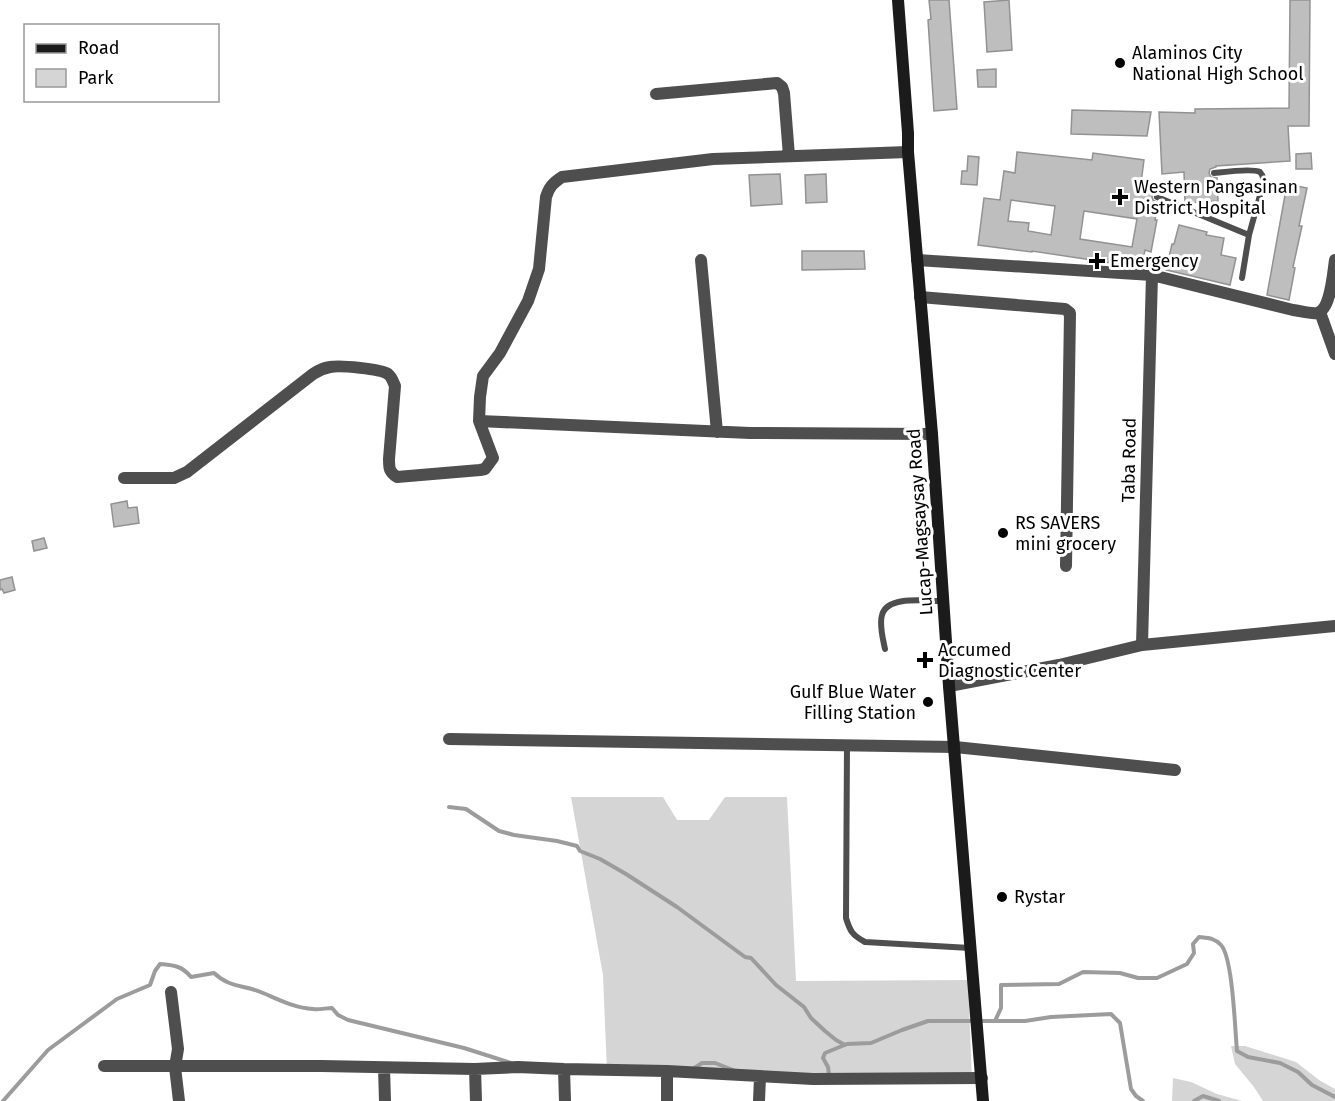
<svg xmlns="http://www.w3.org/2000/svg" width="1335" height="1101" font-family="'Fira Sans',sans-serif">
<style>
.green{fill:#d5d5d5}
.lines{fill:none;stroke-linecap:round;stroke-linejoin:round}
.stream{stroke:#9c9c9c;stroke-width:4}
.building{fill:#bebebe;stroke:#929292;stroke-width:1.5;fill-rule:evenodd}
.lane{stroke:#4e4e4e;stroke-width:6}
.street{stroke:#4e4e4e;stroke-width:12}
.secondary{stroke:#1b1b1b;stroke-width:12}
.poi-dot{fill:#000;stroke:#fff;stroke-width:2}
.labels{text-anchor:middle;stroke-width:6;stroke-linejoin:round;paint-order:stroke}
.poi-label{font-size:18px;fill:#000;stroke:#fff;text-anchor:start}
.street-label{font-size:18px;fill:#000;stroke:#fff}
</style>
<rect width="100%" height="100%" fill="#fff"/>
<!-- green -->
<path class="green" d="M571,797h92l14,23h32l16,-23h62l9,184 172,-1 4,100 -365,-8 -4,-97z
M1231,1046h14l51,16 23,18 16,9v12h-72l-9,-14 -19,-23z
M1173,1078l18,4 26,12 25,7h-70z"/>
<g class="lines">
<!-- stream -->
<path class="stream" d="M449,807l17,2 33,22 15,4 43,6 20,5 3,5 20,8 26,15 51,33 68,50 6,1 25,27 28,22 7,11 14,13 11,9 9,5
M995,1021l6,-13v-23l58,-1 24,-12 37,1 18,5h19l30,-14 7,-11 -1,-9 6,-7c9,1 16,1 22,8 12,13 14,86 16,106l11,6 32,6 18,9 14,13 23,12
M693,1069l9,-6h13l18,7
M829,1075l-1,-8 -5,-9 2,-5 22,-9 24,-1 31,-13 26,-9h97l26,-4 60,-3 9,9 11,66 5,7 7,5
M3,1101l45,-51 69,-51 33,-14 5,-14 5,-7c14,1 22,2 31,13l23,-4c15,14 27,12 44,18 18,7 35,17 55,18 6,1 13,-1 19,-1l6,7 10,5 116,28 47,15
M1194,1101l9,-5 16,5"/>
</g>
<!-- building -->
<path class="building" d="M929,0h20l8,109 -23,2 -6,-91 3,-1z
M1009,0l3,50 -25,2 -3,-50z
M1290,0h20l-1,126h-21l2,35 -74,5v1l-6,2 -1,4 2,4 6,1 1,23 -33,2 -1,-31 -22,2 -3,-62 36,1v-4l94,-1z
M996,69v18h-18l-1,-17z
M1072,110l79,2 -4,24 -76,-2z
M1017,152l75,8 1,-7 51,7 -4,31 13,2 -1,3 1,4 5,3 -3,17h2l-6,32 -6,-2 -3,16 -17,-1 -93,-14v1l-54,-7 6,-47 16,2 4,-29 11,2zM1011,200l44,6 -4,29 -23,-4 1,-8 -21,-2zM1084,211l53,8 -5,28 -52,-8z
M1311,153l1,16h-16v-15z
M968,156l11,1 -2,28 -16,-1 1,-13h5z
M780,174l2,30 -31,2 -2,-31z
M826,174l1,28 -21,1 -1,-28z
M1287,184l20,4 -8,38h3l-9,41 2,1 -6,32 -22,-5z
M1179,225l28,7 -1,3 18,3 -3,17 15,3 -6,27 -64,-15 6,-26h2z
M802,251h62l1,18 -63,1z
M127,501l1,7 9,-1 2,16 -25,4 -3,-23z
M44,538l3,10 -13,3 -2,-10z
M12,577l3,13 -11,3 -2,-4 -2,1v-10z"/>
<g class="lines">
<!-- lane -->
<path class="lane" d="M1214,173c10,-1 38,-5 46,-1 3,3 3,5 4,9l-15,54
M1157,197l92,38 -7,43
M885,649c-2,-10 -6,-24 -3,-34 5,-20 44,-14 61,-14
M847,745l-1,173c4,13 6,17 19,24l105,6"/>
<!-- street -->
<path class="street" d="M656,94l121,-11 5,4 2,6 5,63
M701,260l16,172
M917,260l235,15 141,35c8,1 17,4 24,3 14,-3 16,-41 18,-53
M920,297l145,12 5,4 -4,253
M1320,312l15,42
M479,421l271,12 182,1
M124,478h50l13,-6 126,-98c6,-4 11,-6 17,-7 10,-2 51,2 58,7 4,3 5,8 7,12l-6,73c0,9 0,13 8,18l83,-7 5,-1 8,-11 -14,-37 1,-24 3,-21 17,-23 28,-52 11,-32 7,-72c3,-10 7,-14 16,-20l151,-18 195,-7
M1142,645l10,-370
M949,686l110,-21 83,-20 193,-19
M449,739l506,8 220,23
M171,992l7,57 -3,18 4,34
M104,1066h218l153,3 43,-2 46,2 103,2 146,8 169,-1
M384,1068l1,33
M475,1069l1,32
M564,1069l1,32
M667,1101v-30
M759,1101l1,-24"/>
<!-- secondary -->
<path class="secondary" d="M898,0l10,133v19l24,282 17,252 34,415"/>
</g>
<!-- markers -->
<g class="poi-dot">
<circle cx="1120" cy="63" r="6"/>
<path d="M1117 188h6v6h6v6h-6v6h-6v-6h-6v-6h6z"/>
<path d="M1094 252h6v6h6v6h-6v6h-6v-6h-6v-6h6z"/>
<circle cx="1003" cy="533" r="6"/>
<path d="M922 651h6v6h6v6h-6v6h-6v-6h-6v-6h6z"/>
<circle cx="928" cy="702" r="6"/>
<circle cx="1002" cy="897" r="6"/>
</g>
<g class="labels">
<!-- poi labels -->
<g class="poi-label">
<text x="1132" y="59">Alaminos City<tspan x="1132" dy="21">National High School</tspan></text>
<text x="1134" y="193">Western Pangasinan<tspan x="1134" dy="21">District Hospital</tspan></text>
<text x="1110" y="267">Emergency</text>
<text x="1015" y="529">RS SAVERS<tspan x="1015" dy="21">mini grocery</tspan></text>
<text x="938" y="656">Accumed<tspan x="938" dy="21">Diagnostic Center</tspan></text>
<text x="916" y="698" text-anchor="end">Gulf Blue Water<tspan x="916" dy="21">Filling Station</tspan></text>
<text x="1014" y="903">Rystar</text>
</g>
<!-- street labels -->
<g class="street-label">
<text transform="translate(1129 460) rotate(-89)" y="6">Taba Road</text>
<text transform="translate(920 522) rotate(-94)" y="6">Lucap-Magsaysay Road</text>
</g>
</g>
<!-- legend -->
<rect x="24" y="24" width="195" height="78" fill="#ffffff" stroke="#999999" stroke-width="1.5"/>
<rect x="36" y="44" width="30" height="9" fill="#1b1b1b" stroke="#999999" stroke-width="1.5"/>
<text x="78" y="54" font-size="18" fill="#000000">Road</text>
<rect x="36" y="69" width="30" height="18" fill="#d5d5d5" stroke="#999999" stroke-width="1.5"/>
<text x="78" y="84" font-size="18" fill="#000000">Park</text>
</svg>
